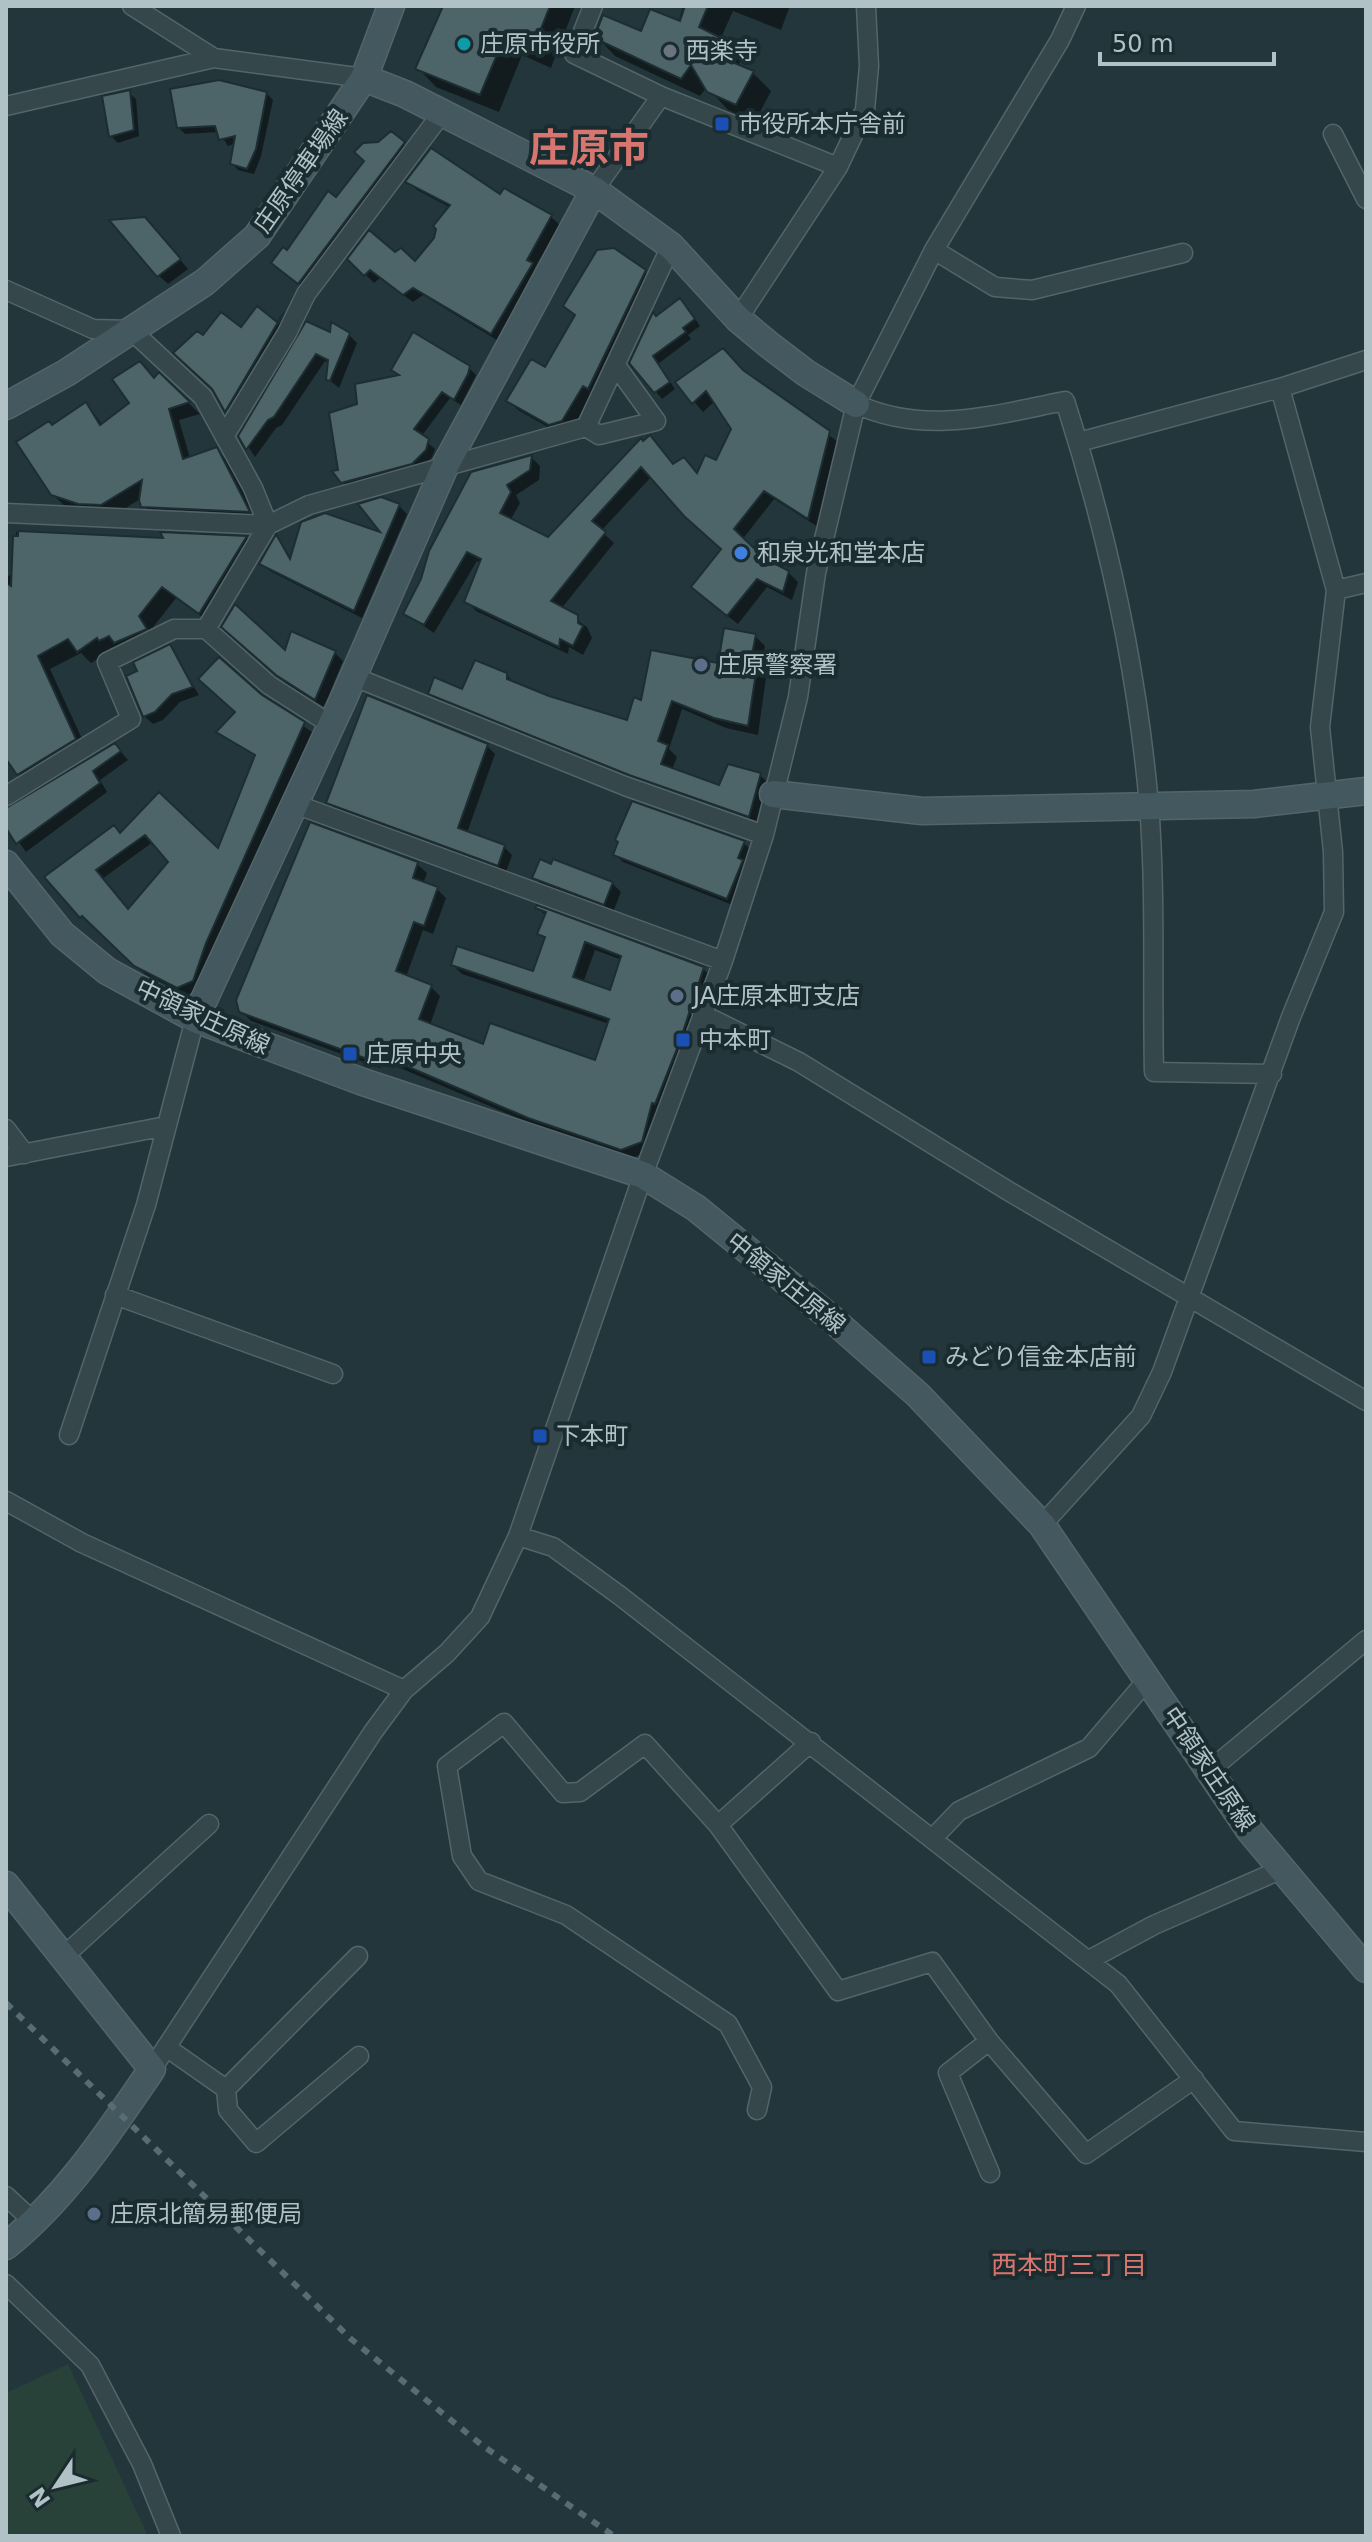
<svg xmlns="http://www.w3.org/2000/svg" width="1372" height="2542" font-family="'DejaVu Sans','Noto Sans JP',sans-serif">
<style>
.green{fill:#284239}
.shadow{fill:#0007;fill-rule:evenodd}
.building{fill:#4d6469;stroke:#1d2e32;stroke-width:2;fill-rule:evenodd}
.lines{fill:none;stroke-linecap:round;stroke-linejoin:round}
.street-casing{stroke:#546569;stroke-width:21}
.secondary-casing{stroke:#546569;stroke-width:29}
.street{stroke:#36474c;stroke-width:18}
.secondary{stroke:#44585f;stroke-width:26}
.rail{stroke:#586d73;stroke-width:6;stroke-dasharray:8 8;stroke-linecap:butt}
.culture-dot{fill:#0f9aa8;stroke:#1b2c30;stroke-width:3}
.worship-dot{fill:#6b7280;stroke:#1b2c30;stroke-width:3}
.transit-dot{fill:#1a4fb4;stroke:#1b2c30;stroke-width:3}
.shop-dot{fill:#3f7fe0;stroke:#1b2c30;stroke-width:3}
.service-dot{fill:#5c6f8a;stroke:#1b2c30;stroke-width:3}
.labels{text-anchor:middle;stroke-width:8;stroke-linejoin:round;paint-order:stroke}
.poi-label{font-size:24px;fill:#b1c2c7;stroke:#1b2c30;text-anchor:start}
.street-label{font-size:24px;fill:#b1c2c7;stroke:#1b2c30}
.neighbourhood-label{font-size:26px;fill:#d9756f;stroke:#1b2c30}
.town-label{font-size:40px;font-weight:bold;fill:#d9756f;stroke:#1b2c30}
</style>
<rect width="100%" height="100%" fill="#22363b"/>
<!-- green -->
<path class="green" d="M68,2364l80,172h-142v-143z"/>
<!-- shadow -->
<path class="shadow" d="M445,6h130l-24,62 -29,-13 -23,57 -63,-25 -18,-19z
M683,6h107l-9,24 -48,-19 -13,29 21,19 -3,8 14,5 19,19 -16,31 -27,-12 -21,-23 -7,9 -85,-40 -18,-19 45,-4 36,-10z
M129,93l7,6 3,37 -21,7 -7,-7z
M266,93l7,7 -12,56 -7,18 -16,-4 -6,-6 4,-21 -8,3 -9,-14 -34,2 -6,-6z
M391,134l22,18 -105,139 -34,-28 62,-63 42,-57z
M408,182l143,35 9,8 -25,43 6,6 -41,68 -77,-47 -10,7 -33,-24 -6,5 -24,-24 45,-4 21,9 20,-25 15,-31 -34,-18z
M153,228l35,41 -20,15 -9,-8z
M645,272l10,10 -83,148 -12,4 -42,-24 -10,-10 37,-30 32,-53 -12,-11z
M687,307l13,19 -12,9 3,4 -33,25 17,25 -13,10 -30,-36 24,-45z
M257,309l21,16 6,-10 10,10 -57,97 -23,-33 -10,-51 38,-8z
M332,335h17l8,8 -18,45 -11,-9 2,-16 -5,-2 -43,64 -6,3 -21,29 -14,-21z
M469,368l7,7 -15,30 -11,-7 -29,39 14,12 -3,8 -12,13 -69,20 -8,-8 -8,-9z
M744,373l94,69 -20,85 -44,-28 -32,41 21,20 25,12 10,10 -6,18 -25,-13 -29,37 -35,-27 20,-48 -71,-73 -51,55 13,12 -53,66 26,18 5,11 -9,17 -14,-8 -1,7 -92,-43 -9,-10 15,-38 -5,-2 -43,72 -28,-19 17,-34 108,-123 9,9 -1,14 -23,15 4,8 -10,18 38,18 93,-98 33,25 10,-7 14,15 18,-12 18,-33 -19,-28 -12,11 -25,-29z
M159,375l41,39 -21,6 11,38 26,-9 12,12 31,62 -104,-5 -15,-19 -27,17 -22,-1 -26,-9 -13,-12 1,-67 33,-23 17,21z
M361,505l38,1 8,8 -45,104 -92,-47 -8,-8 15,-25 15,21 33,-44 61,21z
M16,532l150,8 -3,-6 84,4 12,13 -46,74 -37,-27 -25,32 8,12 -48,9 -20,12 -10,-10 -31,16 38,83 -57,35 -25,-29v-181l20,-9 -12,-12z
M233,635l53,19 49,-1 8,8 -19,46 -37,-23z
M755,636l10,10 -5,26 6,6 -8,57 -32,-7 -44,-19 -13,40 8,8 -5,13 48,18 40,-13 10,10 -11,41 -118,-42 -201,-81 -10,-10 33,-2 43,-17 9,10 33,14 81,24 14,-20 77,-36z
M169,647l30,48 -19,7 -17,18 -10,4 -9,-8z
M261,697l51,35 -99,220 -12,36 -14,7 -42,-21 -54,-52 -2,2 -42,-47 74,-43 38,-39 60,56 38,-94 -38,-25zM153,842l18,20 -42,50 -27,-33z
M115,745l13,15 -28,20 7,12 -81,60 -20,-28v-14z
M487,746l8,8 -28,79 37,14 8,8 -6,17 -170,-62 -8,-8z
M744,843l7,7 -16,56 -112,-44 -8,-8z
M417,864l10,9 -4,11 14,5 9,9 -13,36 -10,-4 -17,47 25,10 9,9 -10,29 54,22 112,15 13,-38 -147,-50 -9,-9 81,8 12,-33 -7,-7 7,-17 -8,-8 165,61 10,9 -63,173 -18,7 -93,-31 -153,-65 -6,6 -129,-47 -10,-10zM595,950l27,10 -11,33 -28,-10z
M535,878l77,5 9,9 -8,20 -69,-25z"/>
<!-- building -->
<path class="building" d="M443,6h107l-18,45 -28,-13 -24,57 -65,-26z
M685,6h23l-9,21 24,12 -6,17 37,15 -18,34 -29,-13 -16,-27 -10,14 -87,-41 9,-23 38,16 9,-22 30,12z
M219,80l48,12 -11,57 -9,20 -17,-5 5,-28 -16,4 -4,-14 -38,2 -7,-39z
M130,90l4,40 -25,7 -7,-41z
M391,131l14,11 -107,142 -27,-21 12,-16 4,3 41,-59 8,6 28,-36 -10,-9 9,-9 15,-1z
M431,148l69,46 4,-6 48,27 -25,45 6,3 -42,71 -78,-46 -10,7 -33,-25 -6,6 -17,-17 22,-29 26,22 6,-4 14,13 19,-23 2,-9 -3,-3 17,-21 -45,-23z
M145,217l36,42 -24,18 -48,-57z
M614,248l32,22 -58,119 -5,-3 -21,35 -13,4 -43,-24 25,-42 14,8 30,-52 -12,-9 34,-56z
M680,298l15,21 -12,9 3,4 -33,24 17,26 -16,11 -25,-30 24,-51 3,4z
M257,306l20,16 7,-10 -59,100 -13,-23 -39,-36 24,-22 6,4 18,-23 20,15z
M306,321l24,11 1,-10 19,11 -20,48 -4,-1 2,-20 -12,-6 -42,63 -6,3 -22,30 -8,-14z
M413,332l57,34 -2,8 -14,26 -12,-8 -28,37 15,10 -3,11 -14,14 -71,19 -9,-12 6,-1 -9,-57 28,-9 -2,-20 44,-9 -8,-5z
M723,348l20,22 87,61 -22,88 -44,-28 -30,38 30,29 25,13 -6,21 -26,-13 -30,37 -36,-29 30,-38 -37,-33 -43,-49 -49,54 14,11 -55,69 27,14v8l5,3 -10,20 -13,-7 -1,8 -95,-45 17,-43 -14,-7 -43,73 -21,-11 18,-35 8,-28 42,-79 61,-17 -2,15 -23,15 4,7 -11,21 48,24 93,-99 2,3 7,-6 23,29 11,-7 13,16 8,-18 11,5 15,-31 -25,-38 -14,13 -17,-22z
M140,361l14,17 5,-6 31,30 -21,7 14,50 34,-12 33,65 -109,-5 -2,-7 3,-20 -41,25 -23,-1 -27,-9 -35,-53 33,-21 3,4 34,-23 14,23 29,-22 -17,-24z
M381,497l19,7 -46,107 -95,-47 17,-30 14,25 11,-37 24,-9 55,19 -22,-28z
M18,531l145,7 -3,-6 87,4 -48,78 -37,-27 -23,29 8,13 -33,14 -5,-7 -10,5 -2,-3 -20,14 -9,-13 -30,17 38,83 -59,36 -11,-16v-176l5,3 2,-50h5z
M235,604l50,46 6,-19 45,20 -21,49 -39,-25 -55,-48z
M724,628l32,6 -6,31 7,1 -9,60 -34,-8 -42,-17 -14,40 10,4 -7,19 58,21 9,-21 33,9 -12,44 -120,-42 -201,-81 6,-17 28,12 13,-29 32,13v6l42,17 78,24 7,-23 7,3 10,-50 67,13z
M170,644l23,43 -21,7 -17,18 -12,5 -17,-41 11,-5 -4,-9z
M219,657l43,38 43,27 -99,221 -13,38 -16,7 -43,-22 -52,-50 -2,2 -36,-41 70,-52 6,8 39,-41 59,56 37,-93 -39,-23 19,-20 -37,-33zM145,835l23,27 -40,47 -32,-39z
M367,695l121,49 -30,84 47,17 -7,21 -172,-63z
M115,743l6,8 -28,20 7,12 -84,61 -10,-16v-20z
M632,801l113,40 -7,17 5,2 -16,39 -114,-44 5,-13 -3,-2z
M310,822l108,40 -5,16 25,9 -14,39 -10,-4 -18,49 36,14 -13,34 64,25 7,-21 105,37 14,-41 -158,-54 6,-19 76,25 12,-34 -8,-3 9,-22 -11,-4 2,-3 167,62 -24,74 -25,63 -3,-1 -10,39 -21,8 -93,-32 -152,-65 -6,7 -131,-48 -3,-12zM585,942l36,14 -11,34 -37,-13z
M540,859l11,5 2,-5 60,23 -9,23 -72,-27z"/>
<g class="lines">
<!-- street casing -->
<g class="street-casing">
<path id="street" d="M132,6l82,52
M593,6l-19,48 87,42 -67,94
M661,96l177,71
M6,106l208,-48 150,20
M1333,134l33,65
M934,250l61,37 37,3 151,-37
M6,290l87,39 38,1 72,67 50,91 15,37 -62,104 63,56 61,39
M738,319l100,-152 27,-57 4,-44 -3,-60
M856,404c70,32 137,11 209,-3 42,131 72,267 84,404 7,88 3,179 5,267l118,2
M586,427l13,8 57,-14 -39,-54
M225,435l62,-102 19,-39 136,-181
M1079,442l201,-54 86,-28
M6,513l262,12 41,-20 277,-78 85,-181
M1336,590l30,-7
M352,676l273,110 139,49
M6,796l125,-77 -24,-57 67,-33h32
M295,804l428,157
M702,1014l97,48 211,130 356,209
M6,1129l19,25
M6,1157l160,-31
M115,1295l218,79
M69,1435l77,-230 49,-186
M6,1501l76,42 322,147
M1042,1525l99,-109 21,-44 129,-355 43,-105 -1,-60 -13,-125 16,-137 -56,-202
M518,1536l35,11 66,48 499,389 116,147 132,11
M811,1742l-93,83 120,166 94,-29 57,79 97,113 108,-75
M1209,1771l157,-131
M718,1825l-73,-81 -65,48 -17,1 -59,-70 -57,43 15,90 17,25 87,34 162,109 34,63 -5,23
M932,1839l27,-28 130,-63 59,-69
M64,1956l145,-132
M1089,1960l65,-35 126,-55
M989,2041l-41,32 42,100
M166,2047l60,42 132,-133
M152,2069l221,-337 31,-42 43,-37 33,-36 38,-81 125,-361 80,-214 41,-126 34,-138 18,-124 40,-169 78,-154 126,-210 16,-34
M226,2089l2,21 28,33 103,-87
M6,2196l29,27
M6,2284l84,81 52,99 29,72"/>
</g>
<!-- secondary casing -->
<g class="secondary-casing">
<path id="secondary" d="M594,190l77,56 67,73 30,25 38,29 50,31
M6,406l60,-33 139,-91 52,-46 107,-158 27,-72
M773,794l149,17 332,-7 112,-13
M6,864l56,70 45,37 88,48 168,63 280,93 53,33 136,111 86,76 124,130 208,306 116,138
M195,1019l147,-317 104,-238 148,-274 -189,-96 -41,-16
M6,1885l146,184c-43,63 -86,129 -146,177"/>
</g>
<!-- street -->
<use href="#street" class="street"/>
<!-- secondary -->
<use href="#secondary" class="secondary"/>
<!-- rail -->
<path class="rail" d="M6,2003l345,336 132,107 131,90"/>
</g>
<!-- markers -->
<circle class="culture-dot" cx="464" cy="44" r="8"/>
<circle class="worship-dot" cx="670" cy="51" r="8"/>
<g class="transit-dot">
<rect x="714" y="116" width="16" height="16" rx="4"/>
<rect x="675" y="1032" width="16" height="16" rx="4"/>
<rect x="342" y="1046" width="16" height="16" rx="4"/>
<rect x="921" y="1349" width="16" height="16" rx="4"/>
<rect x="532" y="1428" width="16" height="16" rx="4"/>
</g>
<circle class="shop-dot" cx="741" cy="553" r="8"/>
<g class="service-dot">
<circle cx="701" cy="665" r="8"/>
<circle cx="677" cy="996" r="8"/>
<circle cx="94" cy="2214" r="8"/>
</g>
<g class="labels">
<!-- poi labels -->
<g class="poi-label">
<text x="480" y="52">庄原市役所</text>
<text x="686" y="59">西楽寺</text>
<text x="738" y="132">市役所本庁舎前</text>
<text x="757" y="561">和泉光和堂本店</text>
<text x="717" y="673">庄原警察署</text>
<text x="693" y="1004">JA庄原本町支店</text>
<text x="699" y="1048">中本町</text>
<text x="366" y="1062">庄原中央</text>
<text x="945" y="1365">みどり信金本店前</text>
<text x="556" y="1444">下本町</text>
<text x="110" y="2222">庄原北簡易郵便局</text>
</g>
<!-- street labels -->
<g class="street-label">
<text transform="translate(301 171) rotate(-55)" y="8">庄原停車場線</text>
<text transform="translate(203 1017) rotate(25)" y="8">中領家庄原線</text>
<text transform="translate(786 1283) rotate(39)" y="8">中領家庄原線</text>
<text transform="translate(1209 1769) rotate(56)" y="8">中領家庄原線</text>
</g>
<!-- neighbourhood labels -->
<g class="neighbourhood-label">
<text x="1069" y="2274">西本町三丁目</text>
</g>
<!-- town labels -->
<g class="town-label">
<text x="589" y="162">庄原市</text>
</g>
</g>
<!-- border -->
<rect width="1372" height="2542" fill="none" stroke="#b1c2c7" stroke-width="16"/>
<!-- north arrow -->
<g transform="translate(56 2486) rotate(235)" stroke="#1b2c30" stroke-width="6" paint-order="stroke">
<path d="M0-6L14 30L0 20L-14 30Z" fill="#b1c2c7"/>
<text y="-12" font-size="22" font-weight="bold" text-anchor="middle" fill="#b1c2c7">N</text>
</g>
<!-- scale -->
<path d="M1100 52v12h174v-12" fill="none" stroke="#b1c2c7" stroke-width="4"/>
<text x="1112" y="52" font-size="24" fill="#b1c2c7" stroke="#1b2c30" stroke-width="6" paint-order="stroke">50 m</text>
</svg>
